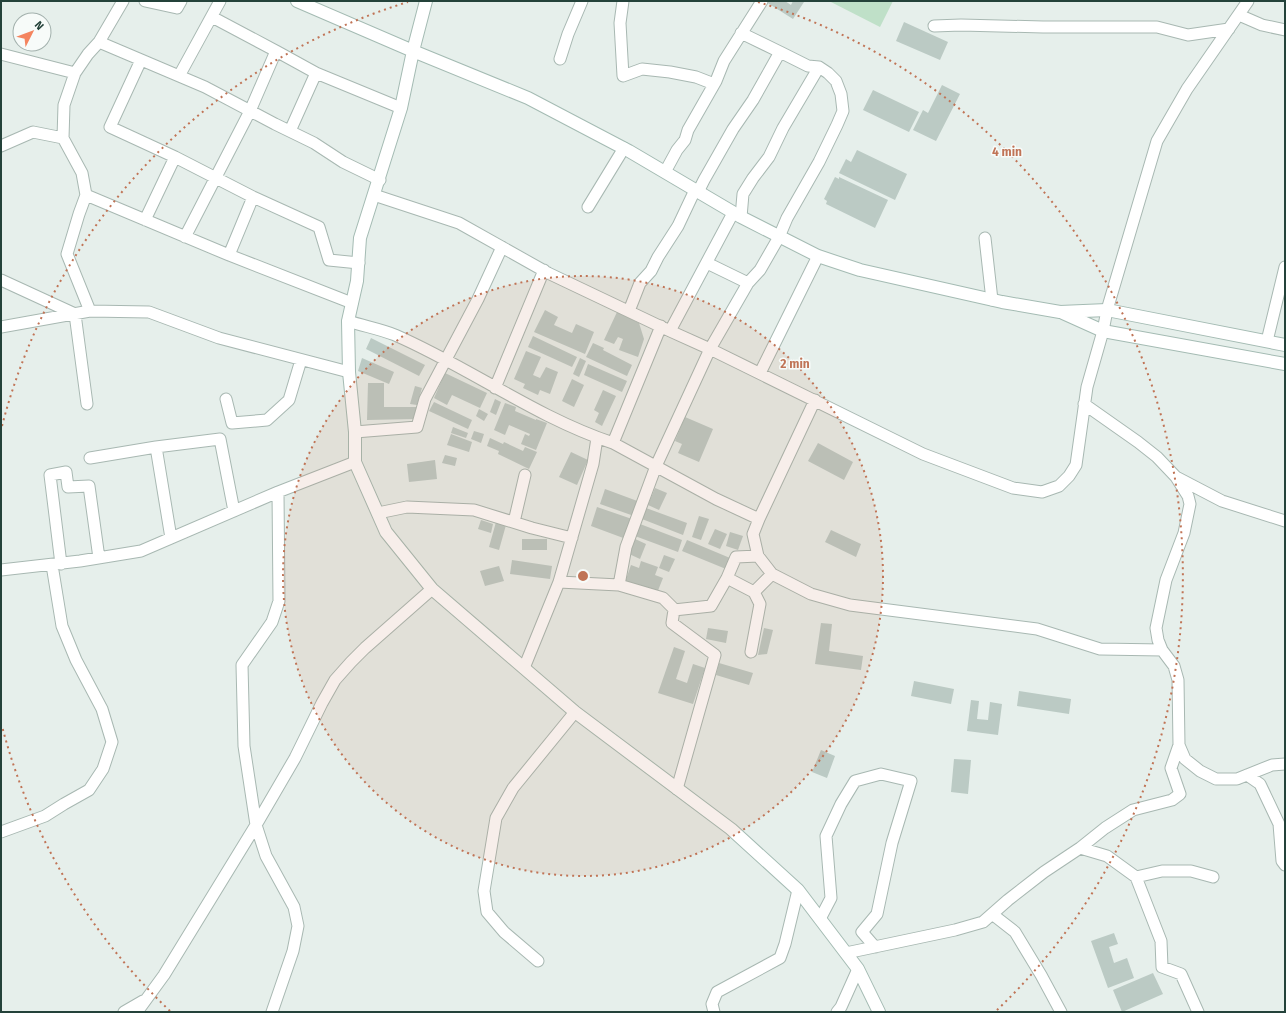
<svg xmlns="http://www.w3.org/2000/svg" width="1286" height="1013" font-family="'Fira Sans',sans-serif">
<style>
.green{fill:#bfe0c8}
.building{fill:#bbcac4}
.lines{fill:none;stroke-linecap:round;stroke-linejoin:round}
.street-casing{stroke:#a8b8b2;stroke-width:13}
.secondary-casing{stroke:#a4bbb3;stroke-width:14}
.street{stroke:#fff;stroke-width:11}
.secondary{stroke:#fff;stroke-width:12}
.ring{fill:none;stroke:#c07456;stroke-width:2;stroke-dasharray:2 4}
.centre{fill:#c07456;stroke:#f7fbf9;stroke-width:2}
.ring-label{font-size:12px;text-anchor:middle;font-weight:bold;fill:#c07456;stroke:#f7fbf9;stroke-width:3;stroke-linejoin:round;paint-order:stroke}
</style>
<rect width="100%" height="100%" fill="#e6efeb"/>
<!-- green -->
<path class="green" d="M829,1h64l-13,26z"/>
<!-- building -->
<path class="building" d="M767,1h18l6,4 2,-4 11,1 -11,17 -27,-17z
M904,22l44,20 -8,18 -44,-19z
M942,85l18,9 -24,47 -23,-11 10,-20 5,3z
M873,90l46,22 -10,20 -46,-22z
M857,150l50,24 -12,26 -56,-27 7,-14 5,3z
M835,177l4,2v-2l49,23 -13,28 -49,-24 1,-3 -3,-2z
M545,310l13,7 -4,8 18,8 4,-9 18,8 -9,22 -51,-22z
M617,312l22,11 5,16 -6,18 -19,-7 4,-11 -5,-2 -4,7 -10,-4z
M533,336l44,21 -5,10 -44,-20z
M371,338l54,27 -6,11 -53,-27z
M593,343l11,5 -1,2 29,15 -5,11 -41,-19z
M526,351l15,6 -8,18 7,3 6,-11 12,5 -8,22 -10,-4 -2,5 -15,-7 2,-4 -11,-5z
M362,358l32,14 -5,12 -31,-13z
M580,358l6,3 -7,16 -6,-3z
M588,364l39,17 -5,11 -38,-17z
M445,373l42,20 -7,15 -28,-13 -5,10 -13,-7z
M572,379l12,6 -10,22 -12,-6z
M368,383h16v24h32v12l-49,1z
M415,386l7,2 -5,17 -7,-1z
M603,390l13,6 -14,30 -7,-4 4,-9 -5,-3z
M495,399l6,3 -5,13 -6,-3z
M434,402l38,18 -4,9 -39,-18z
M505,403l11,4 -1,4 21,9v-1l11,4 -11,27 -15,-6 4,-10 4,2 1,-2 -21,-9 -4,10 -11,-5z
M479,409l9,5 -4,7 -8,-5z
M685,417l28,12 -14,33 -21,-9 4,-9 -7,-3z
M453,427l15,6 -2,5 -15,-5z
M474,431l10,3 -3,9 -10,-4z
M451,434l21,8 -3,10 -22,-7z
M490,438l13,6 1,-2 19,9 2,-4 12,5 -8,17 -31,-15 1,-3 -12,-5z
M818,443l35,19 -9,18 -36,-19z
M571,452l17,8 -11,25 -18,-8z
M445,455l12,3 -2,8 -13,-3z
M435,460l2,19 -28,3 -2,-18z
M655,488l12,5 -8,17 -11,-5z
M605,489l35,13 -6,14 -34,-12z
M597,507l35,12 -6,20 -35,-13z
M646,508l41,15 -4,12 -41,-16z
M699,516l10,3 -8,21 -9,-3z
M481,520l12,4 -2,9 -13,-4z
M496,522l10,3 -7,25 -10,-3z
M640,524l42,16 -4,12 -43,-16z
M715,529l12,5 -7,15 -12,-5z
M831,530l30,14 -5,13 -31,-15z
M730,532l13,4 -5,14 -12,-4z
M633,538l13,6 -6,15 -13,-6z
M522,539h25v11h-25z
M687,540l43,18 -4,11 -44,-18z
M664,555l11,4 -6,13 -10,-4z
M512,560l40,6 -2,13 -40,-5z
M641,561l17,6 -3,8 8,3 -6,15 -32,-11 6,-17 8,3z
M499,566l5,15 -19,5 -5,-15z
M821,623l11,1 -3,27 34,5 -2,14 -46,-6z
M708,628l20,3 -2,12 -20,-4z
M764,628l9,2 -6,24 -9,1z
M674,647l11,4 -9,28 11,4 6,-19 12,4 -12,36 -35,-11z
M719,663l34,10 -4,12 -33,-10z
M914,681l40,8 -3,15 -40,-8z
M1019,691l52,8 -2,15 -52,-8z
M971,700l8,1 -2,18 11,1 2,-18 12,2 -4,31 -31,-4z
M821,750l14,6 -8,22 -15,-6z
M954,759l17,1 -3,34 -17,-2z
M1114,933l4,11 -9,3 5,16 13,-5 7,20 -26,10 -17,-47z
M1153,973l10,21 -41,18 -9,-22z"/>
<g class="lines">
<!-- street casing -->
<g class="street-casing">
<path id="street" d="M145,1l32,7 4,-7
M623,1l-3,22 3,53 19,-7 28,3 26,5 18,7
M1239,15l23,10 23,5
M934,26l27,-1 82,2h114l31,8 41,-6
M741,33l39,19
M99,42l24,-41
M276,51l40,22 -26,58
M1,54l74,19 -11,32 -1,33 19,35 4,22 -7,19 -12,40 23,57
M560,59l8,-25 14,-33
M141,60l-31,67 65,30 -30,63
M75,73l13,-19 11,-12 106,45 70,37 39,19 29,19 37,18
M316,73l85,35
M179,76l41,-75
M1,146l32,-14 30,6
M175,157l78,40 66,30 10,33 30,3
M665,172l12,-22 8,-10 3,-10 28,-49 8,-20 38,-60
M86,195l143,60 123,48
M374,195l85,28 89,50 122,58 40,18 213,105 90,34 29,4 17,-6 10,-10 7,-11 11,-78 16,-56 4,-21 50,-169 30,-52 61,-88
M588,207l36,-59
M741,217l2,-23 10,-16 16,-21 14,-29 36,-61
M185,237l65,-126 26,-60 -64,-34
M985,238l7,62
M229,255l24,-58
M707,263l41,20
M1,280l74,34 12,90
M629,311l11,-28 11,-12 7,-14 20,-31 17,-36
M348,321c15,5 32,8 47,14 74,32 140,82 218,108l103,56 43,20
M1,327l89,-16 59,1 70,26 130,34
M670,331l63,-118
M1267,341l18,-74
M760,373l58,-117
M495,388l49,-118
M226,399l6,24 35,-3 22,-20 12,-40
M815,400l-56,119 -6,15 5,22 14,18 39,20 39,11 187,24 63,20 62,1
M1084,404l54,38 19,15 19,20 46,24 63,20
M355,432l62,-5 8,-28 53,-100 24,-52
M613,443l48,-117
M90,458l66,-11
M378,513l29,-6 67,3 58,18 40,10
M514,522l11,-47
M171,538l-15,-91 64,-8 14,72
M61,564l-11,-89 16,-3 2,15 21,-1 10,72
M1,570l79,-9 61,-10 137,-59 77,-30
M559,582l34,-118 4,-26
M619,585l7,-38 30,-81 54,-117 38,-66 12,-13 19,-33 8,-19 32,-56 18,-37 6,-14 -2,-17 -5,-13 -8,-8 -9,-6 -11,-1 -28,-14 -27,48 -20,29 -29,51 -6,12
M754,592l-27,-14 9,-21 22,-1
M751,652l9,-48 -6,-12 18,-18
M524,668l35,-86 60,3 44,13 12,12
M1179,745l6,14 15,12 16,8h21l35,-14 13,-1
M1247,775l13,9 19,40 3,37 3,4
M677,789l38,-134 -43,-32 2,-13 37,-4 16,-28
M1,832l44,-16 19,-12 25,-14 14,-21 9,-27 -10,-33 -26,-49 -14,-34 -10,-61
M1080,848l27,8 29,21 26,-6h29l22,6
M1136,877l25,64 1,26 19,7 17,38
M992,914l23,18 26,43 20,37
M820,919l11,-21 -5,-62 15,-32 14,-23 26,-7 30,7 -19,62 -15,71 -15,18 13,15
M846,953l109,-23 28,-8 25,-22 36,-28 36,-24 25,-20 28,-18 39,-10 8,-6 -9,-26 8,-23 -1,-65 -4,-14 -12,-16 -4,-10 -2,-12 10,-48 18,-47 6,-29 -2,-8 -12,-19
M538,961l-34,-29 -17,-20 -3,-21 12,-73 17,-30 62,-76
M124,1012l19,-11
M137,1012l27,-37 92,-150 39,-67 27,-55 13,-23 16,-18 14,-14 67,-59
M272,1012l21,-61 5,-25 -4,-19 -28,-51 -10,-31 -12,-79 -2,-81 30,-43 7,-21 -1,-109
M714,1012l-2,-8 5,-12 63,-34 5,-14 13,-54
M837,1012l4,-5 17,-38"/>
</g>
<!-- secondary casing -->
<g class="secondary-casing">
<path id="secondary" d="M297,1l116,50 115,47 101,53 112,66 77,39 42,14 142,32 58,10 47,-2 178,35
M426,1l-13,50 -12,57 -41,130 -3,43 -9,40 1,51 6,60v30l31,70 46,57 143,123 156,117 67,61 60,79 21,43
M1063,313l40,18 182,33"/>
</g>
<!-- street -->
<use href="#street" class="street"/>
<!-- secondary -->
<use href="#secondary" class="secondary"/>
</g>
<!-- distance rings -->
<circle cx="583" cy="576" r="300" fill="#c07456" fill-opacity=".12"/>
<g class="ring">
<circle cx="583" cy="576" r="300"/>
<path d="M170 1011A600 600 0 0 1 2 726M2 426A600 600 0 0 1 408 2M758 2A600 600 0 0 1 996 1011"/>
</g>
<circle cx="583" cy="576" r="6" class="centre"/>
<g class="ring-label">
<text x="1007" y="156">4 min</text>
<text x="795" y="368">2 min</text>
</g>
<!-- border -->
<rect width="1286" height="1013" fill="none" stroke="#24423a" stroke-width="4"/>
<!-- north arrow -->
<g transform="translate(32 32) rotate(48)"><circle r="19" fill="#f7fbf9" stroke="#a3b1ad"/>
<path d="M0-3L7 15L0 10L-7 15Z" fill="#f4845f"/>
<text y="-6" font-size="11" font-weight="bold" text-anchor="middle" fill="#24423a">N</text>
</g>
</svg>
